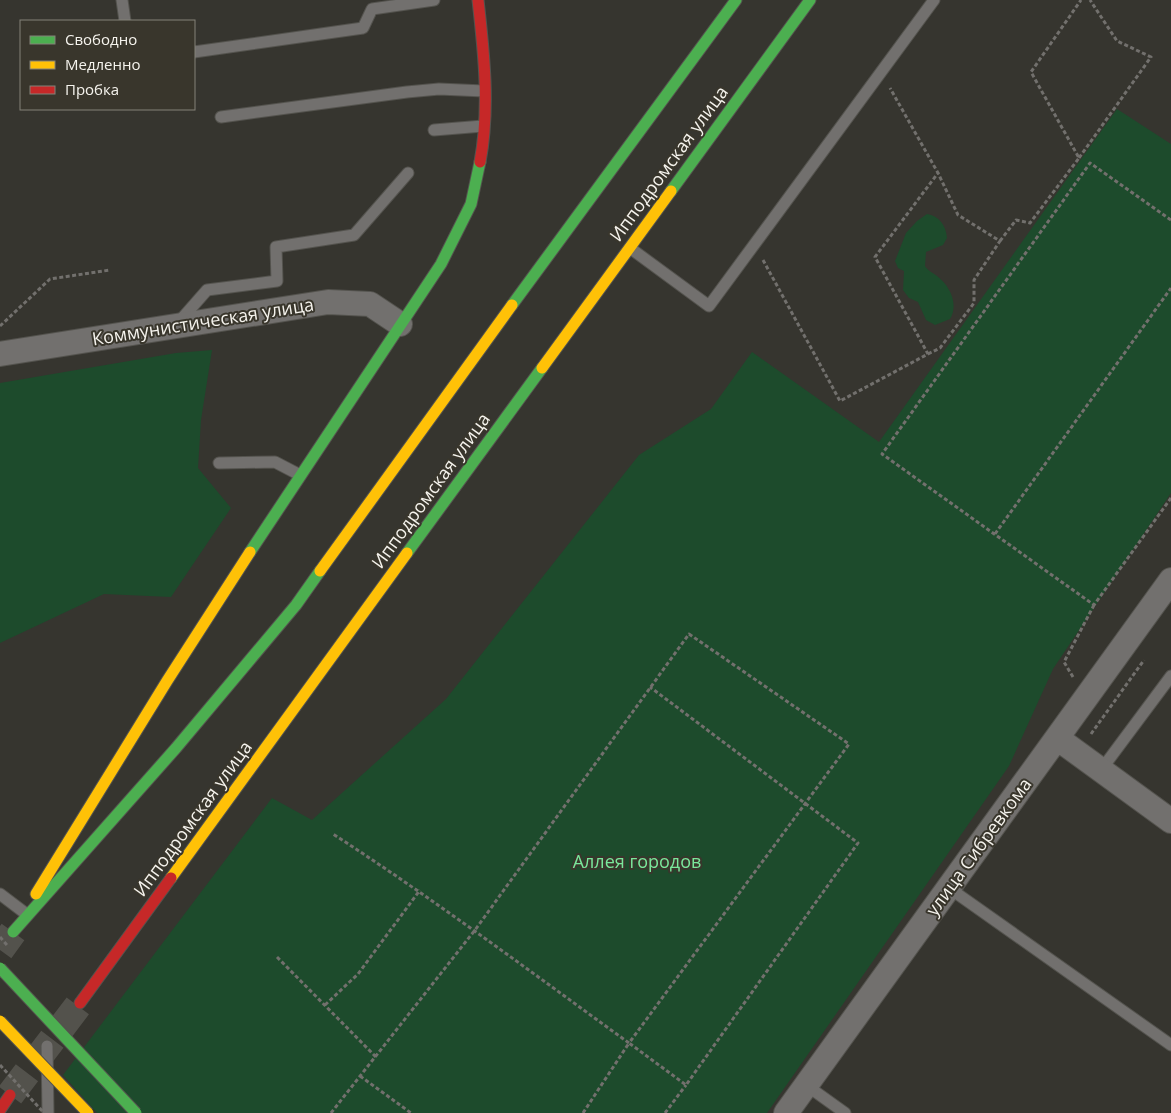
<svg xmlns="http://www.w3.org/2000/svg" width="1171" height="1113" font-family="'Open Sans',sans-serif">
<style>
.green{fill:#1d4b2c}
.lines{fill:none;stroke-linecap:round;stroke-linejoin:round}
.highway-tunnel{stroke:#53524c;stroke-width:28;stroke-dasharray:28 14;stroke-linecap:butt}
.lane-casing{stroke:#54534e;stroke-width:13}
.street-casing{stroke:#54534e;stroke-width:26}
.fast-casing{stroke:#54534e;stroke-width:13}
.slow-casing{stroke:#54534e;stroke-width:13}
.jam-casing{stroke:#54534e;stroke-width:13}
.path{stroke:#72706d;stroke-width:3;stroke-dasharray:4 2.5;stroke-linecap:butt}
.lane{stroke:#72706e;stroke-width:11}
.street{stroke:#72706e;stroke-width:24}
.fast{stroke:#4caf50;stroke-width:11}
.slow{stroke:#ffc107;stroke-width:11}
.jam{stroke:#c62828;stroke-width:11}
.fast-bridge-casing{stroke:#54534e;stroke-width:13;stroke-linecap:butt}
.slow-bridge-casing{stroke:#54534e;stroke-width:13;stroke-linecap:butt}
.path-bridge{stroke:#72706d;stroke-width:3;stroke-dasharray:4 2.5;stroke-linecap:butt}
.fast-bridge{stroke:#4caf50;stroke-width:11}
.slow-bridge{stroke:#ffc107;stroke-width:11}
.labels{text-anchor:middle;stroke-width:4;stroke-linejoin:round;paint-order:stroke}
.street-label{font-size:18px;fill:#f5f3ed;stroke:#39362c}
.park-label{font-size:18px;fill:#7ae79b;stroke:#39362c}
</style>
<rect width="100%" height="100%" fill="#36352f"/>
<!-- green -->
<path class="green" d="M1117,109l54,35v349l-118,176 -44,97 -242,347h-670l-34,-38 209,-277 40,22 134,-121 193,-244 72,-46 41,-57 127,90z
M927,214c12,2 19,11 20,24l-4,7 -17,7 -1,14c3,5 7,6 12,10 13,10 22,28 13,43l-15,6 -9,-5 -8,-18 -9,-4 -6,-8 1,-19 -6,-3 -3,-7 11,-28 11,-12z
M212,350l-11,70 -3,48 33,40 -60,89 -67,-3 -104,49v-260l176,-30z"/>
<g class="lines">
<!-- highway-tunnel -->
<path class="highway-tunnel" d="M0,950l13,-18
M10,1095l70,-92"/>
<!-- lane casing -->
<g class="lane-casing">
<path id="lane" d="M122,0l3,21
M194,52l169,-24 9,-19 62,-9
M221,117l186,-25 32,-3 45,2
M434,130l49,-4
M630,248l79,58 225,-306
M178,323l29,-33 70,-9 -1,-34 78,-12 54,-62
M219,463l56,-1 25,13
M1101,770l70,-94
M949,888l222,157
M0,894l25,19
M47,1046l1,67
M806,1085l39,28"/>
</g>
<!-- street casing -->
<g class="street-casing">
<path id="street" d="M0,354l328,-52 42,2 30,20
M1057,738l114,83
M786,1113l385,-533"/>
</g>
<!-- fast casing -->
<g class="fast-casing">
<path id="fast" d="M671,191l139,-191
M512,305l224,-305
M250,552l191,-288 30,-60 9,-42
M407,553l135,-185
M13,932l163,-184 120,-143 24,-34"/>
</g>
<!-- slow casing -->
<g class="slow-casing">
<path id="slow" d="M542,368l129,-177
M320,571l192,-266
M171,878l236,-325
M36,894l131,-213 83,-129"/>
</g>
<!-- jam casing -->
<g class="jam-casing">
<path id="jam" d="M478,0c6,53 12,109 2,162
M80,1003l91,-125
M0,1110l10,-15"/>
</g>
<!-- path -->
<path class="path" d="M1079,158l72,-101 -34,-16 -27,-41
M1171,220l-81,-57 -208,291 212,151 77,-107
M1000,241l16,-21 14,3 49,-65 -48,-86 50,-72
M763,260l77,141 88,-47 -53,-97 63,-84 -48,-85
M0,326l50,-47 60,-9
M928,354l12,-6 34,-45v-23l26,-39 -42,-26 -20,-42
M995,534l176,-246
M1073,677l-9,-15 30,-57
M1091,734l53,-74
M277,957l99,100
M325,1005l33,-31 62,-84
M360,1076l51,37
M331,1113l144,-183 214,-296 160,110 -220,299c-98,-71 -194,-143 -296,-209
M583,1113l46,-70 57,42 172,-242 -208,-156
M665,1113l21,-28"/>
<!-- lane -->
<use href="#lane" class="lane"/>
<!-- street -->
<use href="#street" class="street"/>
<!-- fast -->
<use href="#fast" class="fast"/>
<!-- slow -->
<use href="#slow" class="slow"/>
<!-- jam -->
<use href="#jam" class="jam"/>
<!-- fast-bridge casing -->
<g class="fast-bridge-casing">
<path id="fast-bridge" d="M0,968l136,145"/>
</g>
<!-- slow-bridge casing -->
<g class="slow-bridge-casing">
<path id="slow-bridge" d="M0,1021l88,92"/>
</g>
<!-- path-bridge -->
<path class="path-bridge" d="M0,937l7,8
M0,1065l44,48"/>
<!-- fast-bridge -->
<use href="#fast-bridge" class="fast-bridge"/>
<!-- slow-bridge -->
<use href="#slow-bridge" class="slow-bridge"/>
</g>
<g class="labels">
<!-- street labels -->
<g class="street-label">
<text transform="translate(669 164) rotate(-54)" y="6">Ипподромская улица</text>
<text transform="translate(203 322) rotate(-9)" y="6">Коммунистическая улица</text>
<text transform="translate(431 491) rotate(-54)" y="6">Ипподромская улица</text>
<text transform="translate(193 819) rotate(-54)" y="6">Ипподромская улица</text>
<text transform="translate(979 847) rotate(-54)" y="6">улица Сибревкома</text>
</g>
<!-- park labels -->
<g class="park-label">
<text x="637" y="868">Аллея городов</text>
</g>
</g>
<!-- legend -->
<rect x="20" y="20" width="175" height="90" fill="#39362c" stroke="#848279"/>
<rect x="30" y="36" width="25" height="8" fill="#4caf50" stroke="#848279"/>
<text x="65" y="45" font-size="15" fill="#f5f3ed">Свободно</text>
<rect x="30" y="61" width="25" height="8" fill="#ffc107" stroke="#848279"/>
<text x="65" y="70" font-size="15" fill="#f5f3ed">Медленно</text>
<rect x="30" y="86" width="25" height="8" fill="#c62828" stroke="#848279"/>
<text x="65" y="95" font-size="15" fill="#f5f3ed">Пробка</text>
</svg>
